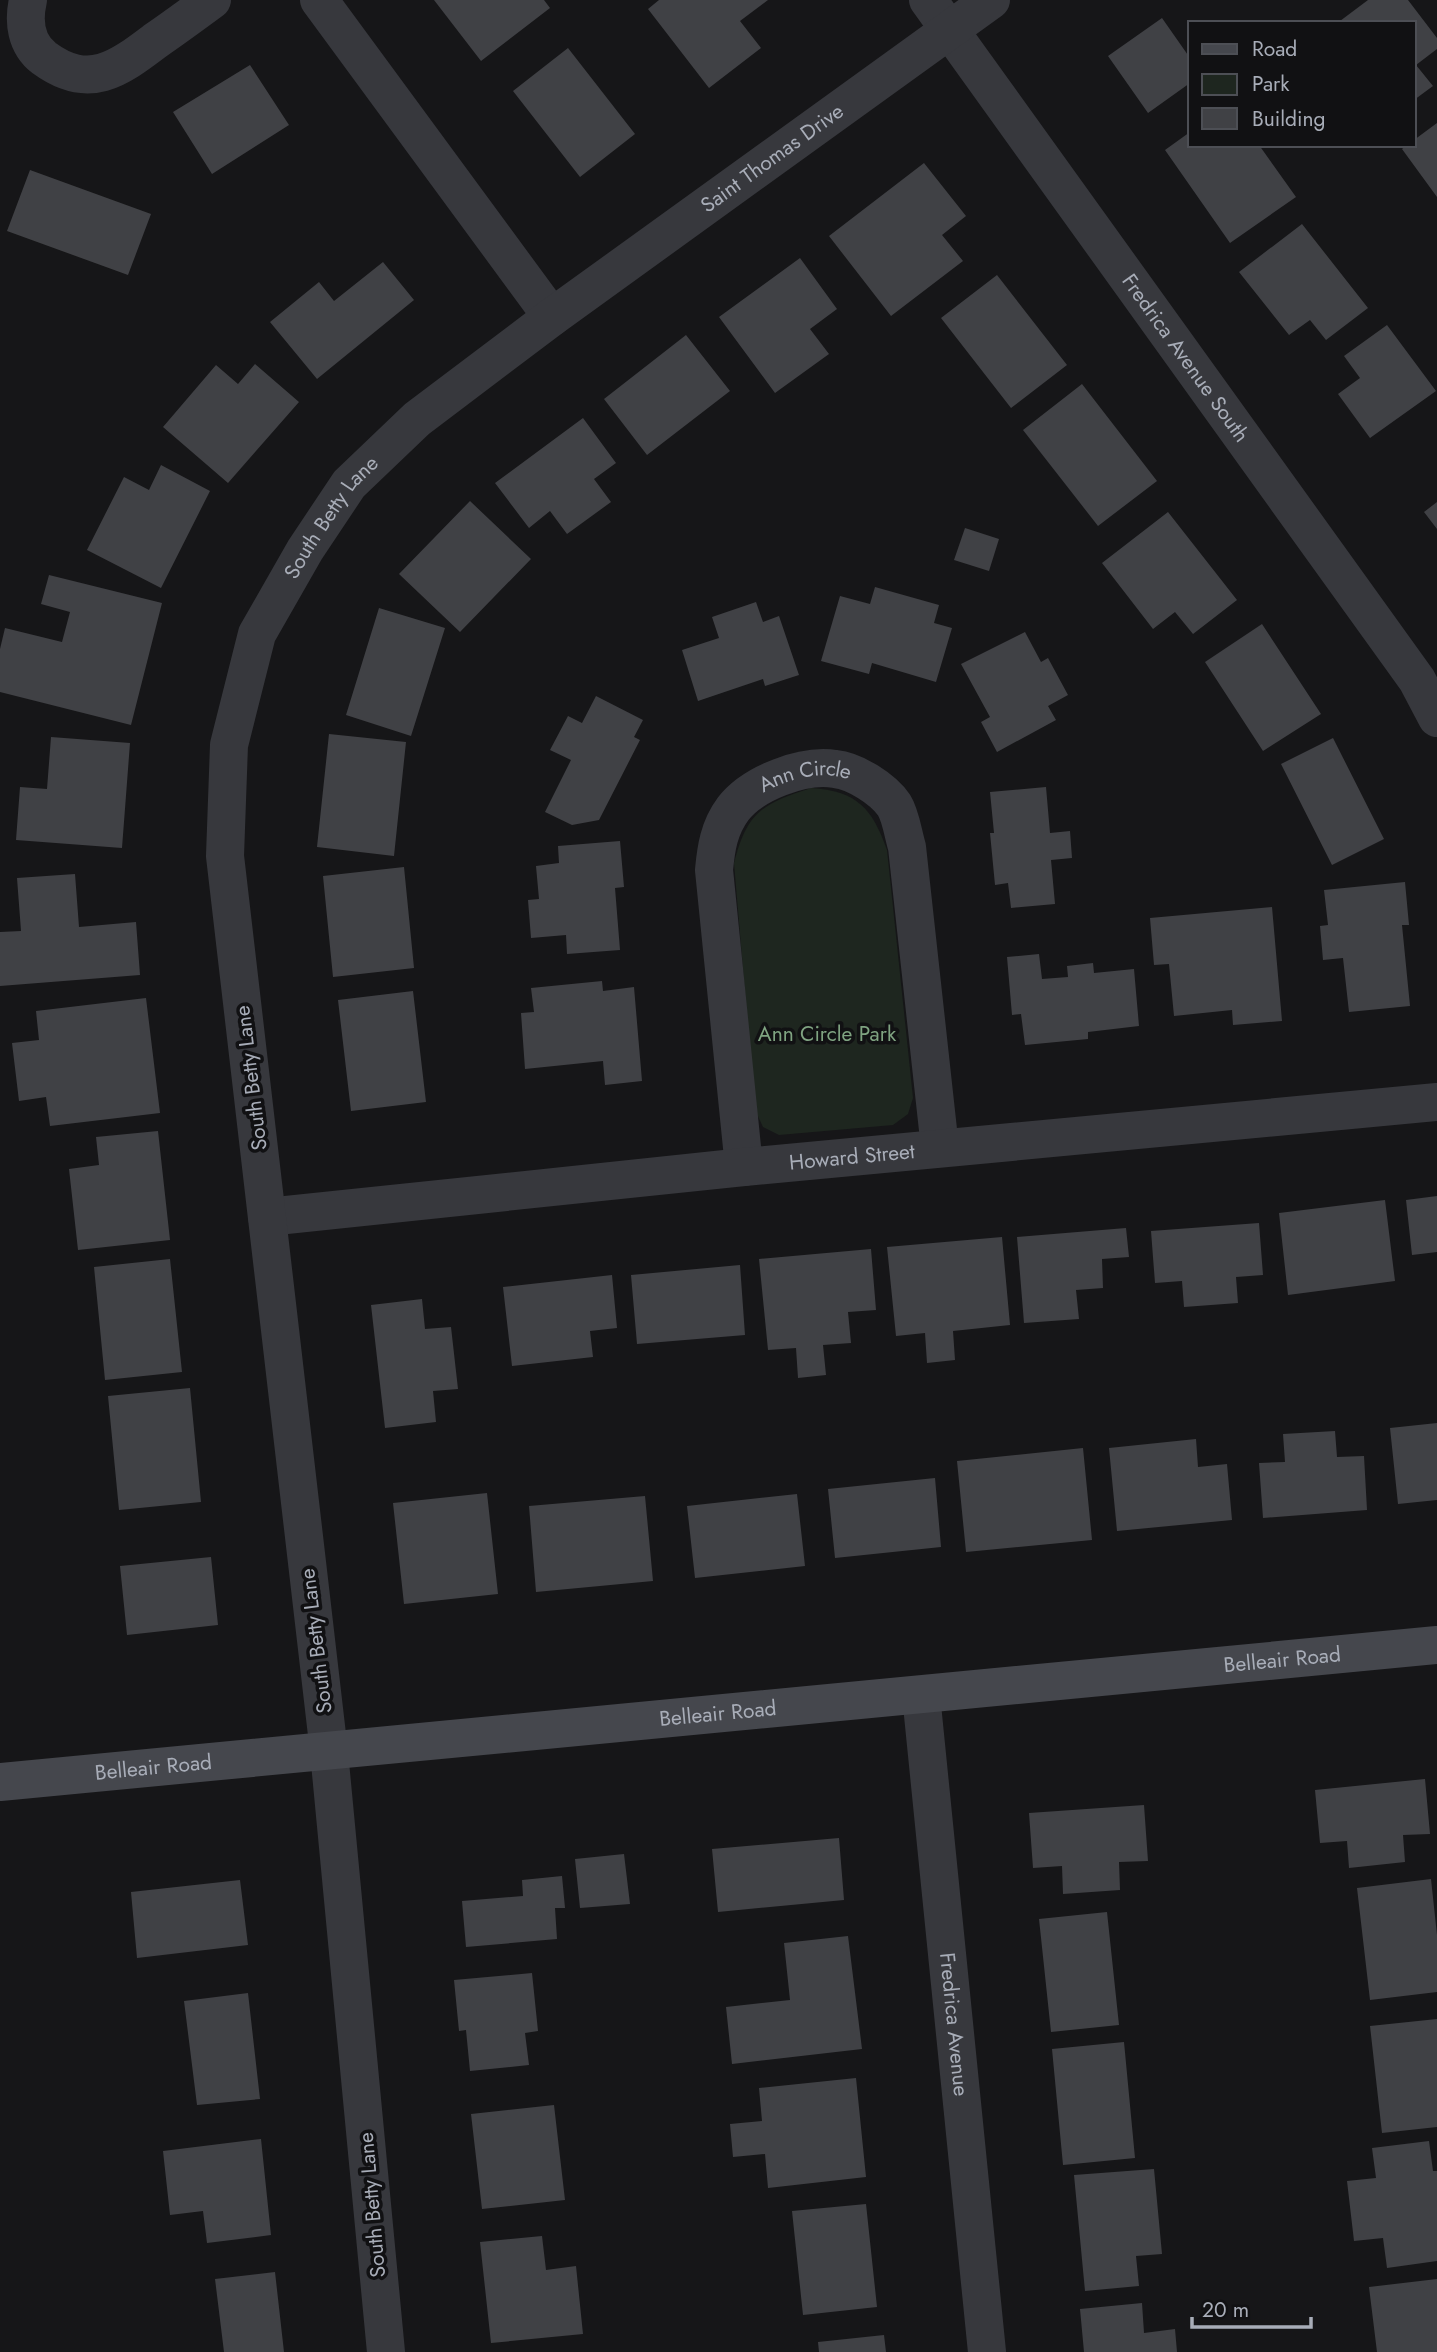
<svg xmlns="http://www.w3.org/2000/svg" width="1437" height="2352" font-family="Jost,sans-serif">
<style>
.park{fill:#1e261f}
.building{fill:#404145}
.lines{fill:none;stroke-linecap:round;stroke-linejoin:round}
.minor{stroke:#37383d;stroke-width:38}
.secondary{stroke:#45474d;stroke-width:38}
.labels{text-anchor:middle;stroke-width:7;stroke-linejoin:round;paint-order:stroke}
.street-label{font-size:21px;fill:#a8adb8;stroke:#111113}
.park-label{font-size:21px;fill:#7fa381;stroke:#111113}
</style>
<rect width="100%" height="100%" fill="#161618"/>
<!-- park -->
<path class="park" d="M811,788c46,3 61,20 76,62l26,248 -5,16 -15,11 -114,10 -16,-8 -8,-17 -21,-247c13,-51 28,-59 77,-75z"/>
<!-- building -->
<path class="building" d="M434,0h110l6,8 -69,53z
M659,0h109l-28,21 21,27 -52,40 -61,-79z
M1368,0h40l29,38v11l-21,16 17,21 -19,14v-77h-72l-2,-2z
M1162,18l28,40v25l-42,30 -40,-57z
M568,48l67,86 -55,43 -67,-86z
M250,65l39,60 -77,49 -39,-62z
M1437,123v74l-35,-48 5,-4h7v-5z
M1190,132v13h69l37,52 -66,46 -65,-93z
M924,163l42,53 -24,19 21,26 -72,55 -62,-80z
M30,170l121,44 -23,61 -121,-44z
M1302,224l66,84 -42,32 -16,-20 -21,15 -50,-63z
M800,258l37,51 -27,20 19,25 -54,39 -56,-76z
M383,262l31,38 -97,79 -47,-57 49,-40 15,19z
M997,275l70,90 -56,43 -70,-90z
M1387,325l49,66 -66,47 -32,-44 22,-16 -16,-22z
M686,335l44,56 -83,64 -43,-56z
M255,364l44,38 -71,81 -65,-56 53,-62 22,19z
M1082,384l75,97 -59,45 -75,-96z
M583,418l33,45 -22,16 17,23 -44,32 -17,-23 -21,17 -34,-45z
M161,465l49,26 -49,97 -74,-38 37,-73 25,13z
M470,501l61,58 -71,73 -61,-58z
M1437,502v27l-13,-17z
M1168,512l69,88 -44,34 -18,-22 -22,17 -51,-66z
M965,528l34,11 -10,32 -35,-11z
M49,575l113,28 -31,122 -131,-33v-43l5,-21 57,14 8,-30 -29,-8z
M875,587l64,18 -5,18 18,5 -16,54 -64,-19 -3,11 -48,-13 19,-65 30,8z
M756,602l7,20 16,-6 20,59 -34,11 -2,-7 -65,22 -16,-51 37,-12 -7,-21z
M379,608l66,20 -34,108 -65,-21z
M1262,624l59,90 -58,37 -58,-89z
M1025,632l16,30 7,-4 20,37 -20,11 8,14 -59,32 -16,-30 9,-5 -29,-53z
M596,696l47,24 -9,17 6,3 -41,80 -27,5 -27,-13 26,-52 -21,-10 18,-34 14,7z
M329,734l77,8 -12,114 -77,-9z
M51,737l79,6 -8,105 -106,-8 4,-53 27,2z
M1333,738l51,101 -52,26 -51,-101z
M1046,787l4,46 20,-2 2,27 -21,2 4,44 -44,4 -3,-25 -13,2 -5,-52h4l-4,-41z
M620,841l4,46 -9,1 5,62 -53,4 -1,-19 -35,3 -3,-38 11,-1 -3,-33 23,-3 -1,-17z
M404,867l10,101 -81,9 -10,-101z
M75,874l4,53 57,-5 4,53 -140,11v-54l21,-1 -4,-53z
M1405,882l4,43h-7l8,81 -61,6 -6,-54 -20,2 -3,-34 8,-1 -4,-35z
M1272,907l10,114 -49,4 -1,-15 -58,6 -5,-52 -15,1 -4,-47z
M1039,954l3,25 26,-2 -1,-11 26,-3 1,10 40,-4 5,57 -51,6v7l-63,6 -4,-31 -9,1 -5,-58z
M602,981l1,10 31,-4 8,94 -37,4 -2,-24 -78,8 -4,-56 13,-1 -3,-24z
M413,991l13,111 -75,9 -13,-111z
M146,998l14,115 -110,13 -4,-29 -27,4 -7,-58 27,-3 -3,-29z
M158,1131l12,109 -92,10 -9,-81 30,-4 -3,-28z
M1437,1196v56l-25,3 -6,-55z
M1385,1200l10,81 -107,14 -9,-82z
M1259,1223l4,52 -27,2 2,26 -54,4 -2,-26 -27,2 -4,-52z
M1126,1228l3,29 -27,2 1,29 -27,2 3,29 -55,4 -7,-86z
M1002,1237l8,88 -57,6 2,29 -28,3 -2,-30 -29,3 -9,-89z
M871,1249l5,61 -28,2 3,31 -28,2 3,30 -28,3 -2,-30 -28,2 -9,-91z
M170,1259l12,113 -77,8 -11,-113z
M740,1265l5,70 -108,9 -6,-69z
M612,1275l5,53 -27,3 3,26 -81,9 -9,-79z
M422,1299l3,30 26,-2 7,62 -25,2 3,31 -51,6 -14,-123z
M190,1388l11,114 -82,8 -11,-114z
M1437,1423v77l-39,4 -8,-76z
M1335,1431l2,26 27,-1 3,54 -104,8 -4,-55 26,-1 -2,-28z
M1196,1439l2,28 29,-3 5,56 -115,11 -8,-83z
M1083,1448l9,92 -126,12 -9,-91z
M935,1478l6,69 -106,11 -7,-69z
M487,1493l11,101 -94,10 -11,-101z
M797,1494l8,72 -110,12 -8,-72z
M645,1496l8,85 -117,11 -7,-86z
M211,1557l7,68 -91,10 -7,-69z
M1425,1779l5,55 -27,1 2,27 -56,6 -2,-27 -27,2 -5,-53z
M1144,1805l4,56 -29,1 1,28 -57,4 -1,-28 -29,2 -4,-55z
M839,1838l5,62 -126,12 -6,-63z
M624,1854l6,50 -50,4 -5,-49z
M562,1876l3,32h-10l2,31 -91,8 -4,-46 61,-5 -1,-16z
M1431,1879l6,56v57l-67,8 -13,-112z
M240,1880l8,65 -111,13 -6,-66z
M1107,1912l12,113 -68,7 -12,-113z
M848,1936l14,113 -130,15 -6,-57 64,-7 -6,-57z
M532,1973l6,58 -13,2 4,32 -59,6 -4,-41 -7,1 -5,-51z
M248,1993l12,106 -63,6 -13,-104z
M1437,2019v108l-55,6 -12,-107z
M1124,2042l11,116 -72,7 -11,-116z
M856,2078l10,99 -98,11 -3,-34 -32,3 -3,-33 32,-3 -3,-33z
M554,2105l11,95 -83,9 -11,-95z
M261,2139l10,96 -64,8 -4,-32 -33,4 -7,-64z
M1429,2141l4,30h4v90l-50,7 -4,-30 -29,3 -7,-60 29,-3 -4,-30z
M1154,2169l8,85 -26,2 3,30 -54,5 -11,-116z
M866,2204l11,103 -74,8 -11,-104z
M542,2236l4,34 30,-4 7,68 -92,9 -11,-101z
M275,2272l9,80h-60l-9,-73z
M1437,2279v73h-60l-8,-65z
M1142,2303l2,30 31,-4 2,23h-93l-4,-43z
M884,2335l2,17h-67l-1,-10z"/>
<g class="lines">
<!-- minor -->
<g class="minor">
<path d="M28,0c-5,22 -2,44 16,58 45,33 74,11 111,-17 19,-13 38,-27 57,-41"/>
<path d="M319,0l233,317"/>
<path id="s1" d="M928,0l489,680 20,38"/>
<path id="s2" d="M744,1167l-30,-297c2,-22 5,-42 19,-61 20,-26 70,-45 102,-40 20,2 48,20 59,36 7,11 9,29 13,42l33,301"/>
<path id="s3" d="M267,1217l477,-50 693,-65"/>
<path id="s4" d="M921,1695l66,657"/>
<path id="s5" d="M386,2352l-57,-600 -104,-896 4,-111 28,-111 48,-84 44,-66 68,-65 135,-102 439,-317"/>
</g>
<!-- secondary -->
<path class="secondary" id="s6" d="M0,1782l1437,-137"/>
</g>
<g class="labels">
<!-- street labels -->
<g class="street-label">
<text dy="7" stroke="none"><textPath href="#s5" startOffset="2441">Saint Thomas Drive</textPath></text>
<text dy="7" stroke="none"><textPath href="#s1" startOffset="441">Fredrica Avenue South</textPath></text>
<text dy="7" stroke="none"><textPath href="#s5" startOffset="1869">South Betty Lane</textPath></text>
<text dy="7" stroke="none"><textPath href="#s2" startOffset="446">Ann Circle</textPath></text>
<text transform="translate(251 1078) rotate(-97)" y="7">South Betty Lane</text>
<text dy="7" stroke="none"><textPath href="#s3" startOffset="588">Howard Street</textPath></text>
<text transform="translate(316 1641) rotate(-97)" y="7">South Betty Lane</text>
<text dy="7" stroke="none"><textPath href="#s6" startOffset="1288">Belleair Road</textPath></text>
<text dy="7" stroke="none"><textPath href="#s6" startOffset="721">Belleair Road</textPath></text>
<text dy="7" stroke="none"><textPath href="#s6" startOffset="154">Belleair Road</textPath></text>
<text dy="7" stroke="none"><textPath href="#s4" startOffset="331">Fredrica Avenue</textPath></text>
<text transform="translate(372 2205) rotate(-95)" y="7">South Betty Lane</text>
</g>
<!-- park labels -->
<g class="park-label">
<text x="827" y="1041">Ann Circle Park</text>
</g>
</g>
<!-- legend -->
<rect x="1188" y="21" width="228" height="126" fill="#111113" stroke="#4d4f55" stroke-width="2"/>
<rect x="1202" y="44" width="35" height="10" fill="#45474d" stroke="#4d4f55" stroke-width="2"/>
<text x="1252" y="56" font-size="21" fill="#a8adb8">Road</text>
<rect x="1202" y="74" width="35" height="21" fill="#1e261f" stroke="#4d4f55" stroke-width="2"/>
<text x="1252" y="91" font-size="21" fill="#a8adb8">Park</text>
<rect x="1202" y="108" width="35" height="21" fill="#404145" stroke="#4d4f55" stroke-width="2"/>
<text x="1252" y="126" font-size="21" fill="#a8adb8">Building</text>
<!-- scale -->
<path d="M1192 2317v10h119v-10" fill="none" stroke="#a8adb8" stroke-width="3.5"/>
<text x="1202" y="2317" font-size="21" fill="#a8adb8" stroke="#111113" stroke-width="5" paint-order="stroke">20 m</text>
</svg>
